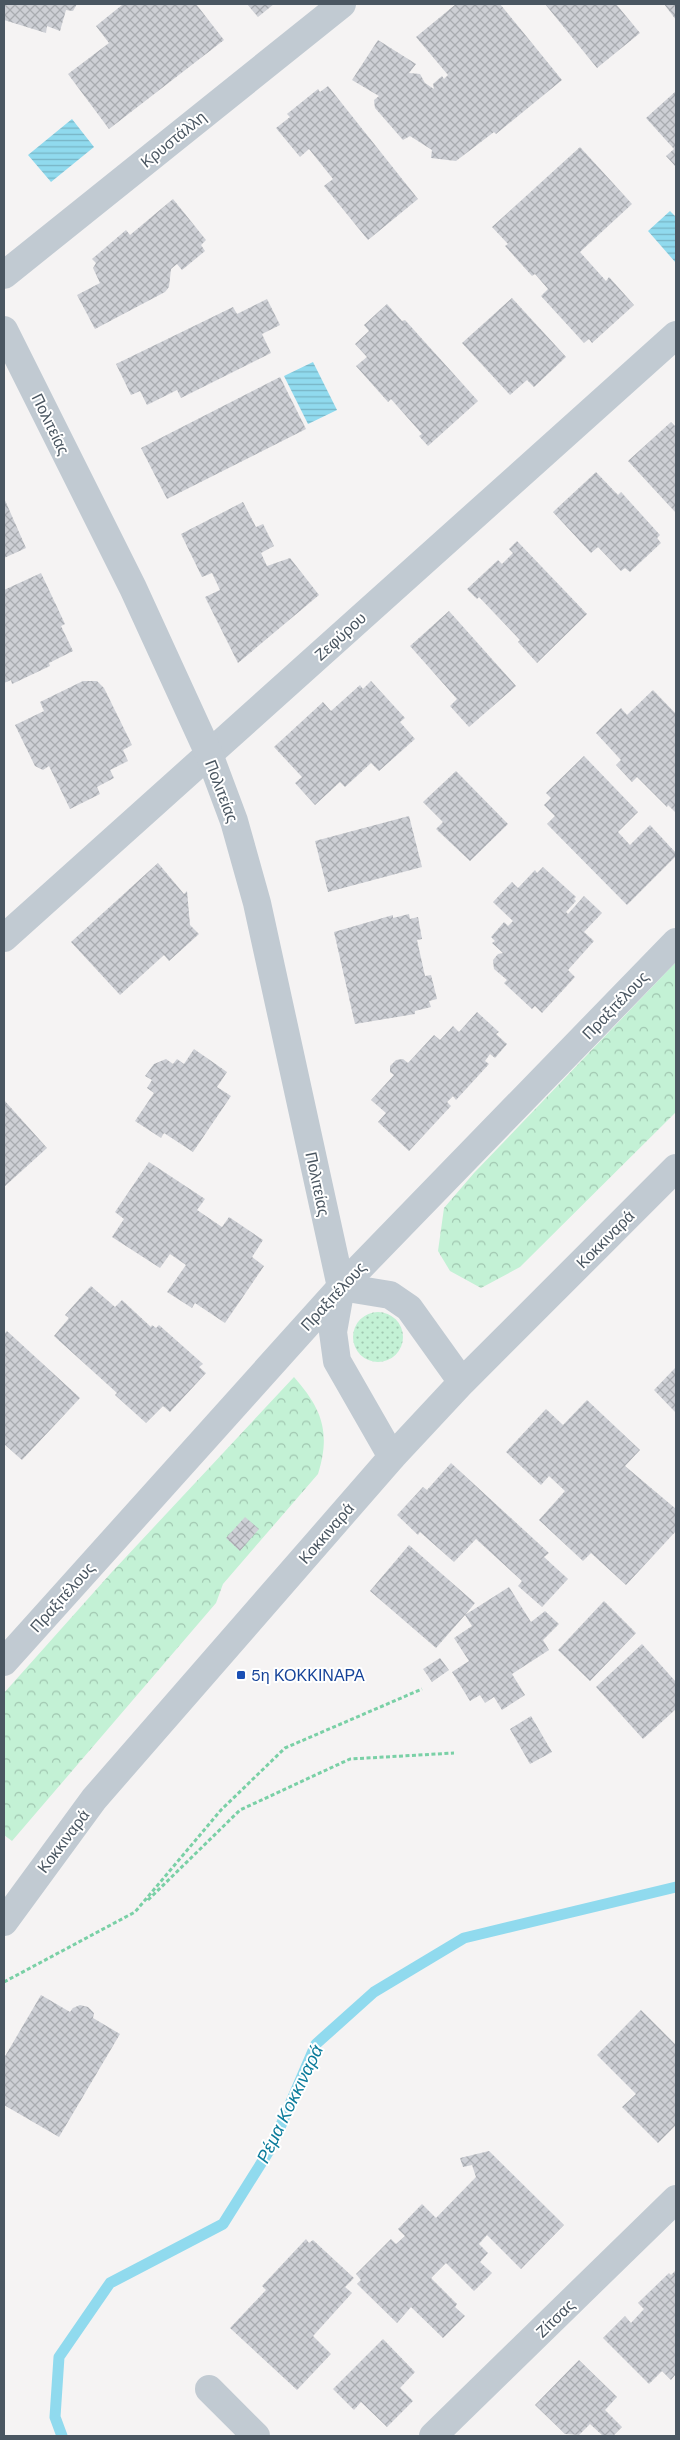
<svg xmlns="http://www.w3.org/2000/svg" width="680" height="2440" font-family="'DM Sans',sans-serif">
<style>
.grass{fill:url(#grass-dots)}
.forest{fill:url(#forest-crowns)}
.water{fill:url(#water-rules)}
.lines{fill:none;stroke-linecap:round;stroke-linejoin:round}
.stream{stroke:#90daee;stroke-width:11}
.building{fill:url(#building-cross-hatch)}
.path{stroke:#7ad0a6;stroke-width:3;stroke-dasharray:4 2.5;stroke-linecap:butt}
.minor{stroke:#c1cad2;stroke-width:28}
.tertiary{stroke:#c1cad2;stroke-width:28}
.transit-dot{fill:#1a4fb4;stroke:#fff;stroke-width:2}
.labels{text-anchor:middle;stroke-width:4;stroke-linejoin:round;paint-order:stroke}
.street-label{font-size:16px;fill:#4a5661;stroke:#fff}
.transit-label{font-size:16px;fill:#164399;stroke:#fff;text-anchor:start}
.water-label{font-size:18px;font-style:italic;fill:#0c7c9b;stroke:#fff}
</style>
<defs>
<pattern id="grass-dots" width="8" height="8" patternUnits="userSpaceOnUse" patternTransform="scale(1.25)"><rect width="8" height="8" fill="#c3f1d5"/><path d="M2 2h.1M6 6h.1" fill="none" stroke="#a0c6b0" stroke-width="1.8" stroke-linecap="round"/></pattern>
<pattern id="forest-crowns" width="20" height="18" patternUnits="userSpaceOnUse" patternTransform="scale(1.25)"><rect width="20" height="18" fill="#c3f1d5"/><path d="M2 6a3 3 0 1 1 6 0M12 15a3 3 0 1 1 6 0" fill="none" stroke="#a0c6b0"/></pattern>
<pattern id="water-rules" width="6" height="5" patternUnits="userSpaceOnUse" patternTransform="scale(1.25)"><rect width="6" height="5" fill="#90daee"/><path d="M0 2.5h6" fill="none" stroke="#78b4c4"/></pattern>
<pattern id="building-cross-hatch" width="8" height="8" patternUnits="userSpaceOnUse" patternTransform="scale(1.25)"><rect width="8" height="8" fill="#cdcfd5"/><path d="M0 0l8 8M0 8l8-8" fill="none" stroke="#a8abb0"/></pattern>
</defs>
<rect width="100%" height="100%" fill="#f5f3f3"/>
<!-- grass -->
<path class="grass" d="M353 1337a25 25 0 1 1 50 0a25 25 0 1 1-50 0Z"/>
<!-- forest -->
<path class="forest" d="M676,962v150l-156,155 -39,21 -31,-17 -12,-20 6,-43 30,-35z
M294,1377c28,32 37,55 24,97l-95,110 -7,19 -204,238 -8,-6v-142l107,-120z"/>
<!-- water -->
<path class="water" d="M72,119l22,28 -43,35 -23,-27z
M670,211l6,6v46l-28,-32z
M313,362l24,48 -29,14 -24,-48z"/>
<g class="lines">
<!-- stream -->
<path class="stream" d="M62,2436l-7,-19 4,-60 51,-74 113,-59 49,-78 44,-102 58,-52 90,-54 212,-51"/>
</g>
<!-- building -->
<path class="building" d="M4,4h73l-4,7 -7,-1 -6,21 -13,-5 -1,7 -42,-13z
M121,4h75l28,36 -115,89 -41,-55 41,-31 -13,-17 26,-21z
M247,4h27l-16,13z
M456,4h44l62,76 -66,54 -2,-2 -38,29 -25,-3 1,-8 -22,-14 -7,4 -28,-32 -1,-8 5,-4 -27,-16 26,-40 38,24 -7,9 11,1 5,9 9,6 -1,-5 9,-8 2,3 4,-4 -32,-38z
M545,4h71l24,29 -43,35z
M664,4h12v16z
M328,86l90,113 -50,41 -44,-54 9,-7 -24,-30 -9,8 -24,-29 14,-11 -3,-3 31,-25 2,3z
M676,91v76l-10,-11 8,-7 -28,-31z
M580,147l52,57 -52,48 26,29 3,-4 25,28 -42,38 -3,-4 -5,4 -43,-47 7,-7 -13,-15 -3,2 -27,-30 3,-2 -16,-17z
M173,199l33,41 -5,5 4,6 -23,19 -5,-6 -6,5 -2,18 -4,5 -70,37 -18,-34 23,-12 -7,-15 3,-5 -4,-4 34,-29 4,5z
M512,298l54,59 -32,30 -7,-7 -17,15 -48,-52z
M267,299l13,26 -18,9 9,19 -90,45 -4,-8 -30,15 -7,-14 -9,4 -15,-31 117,-57 4,7z
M387,304l15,17 3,-1 73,81 -50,45 -9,-10 3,-2 -31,-35 -3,3 -32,-36 11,-9 -12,-13 14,-13 -5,-6z
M280,377l26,52 -139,70 -26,-51z
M671,422l5,5v86l-48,-52z
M596,472l22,23 3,-3 39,43 -3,3 4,5 -31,29 -5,-4 -4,3 -23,-24 -7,6 -38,-41z
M4,498l22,50 -22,10z
M243,502l13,25 7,-3 11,22 -13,7 6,13 23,-8 29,37 -81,68 -33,-66 15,-7 -8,-17 -10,4 -21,-43z
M517,541l70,73 -50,49 -19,-21 2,-2 -41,-43 -2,2 -10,-10 31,-29 4,4 11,-11 -4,-4z
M41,573l24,51 -4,2 12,25 -24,12 1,3 -38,18 -1,-4 -7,3v-93z
M449,611l67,75 -47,41 -19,-21 7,-7 -47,-53z
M83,681h14l7,7 28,57 -9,5 5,11 -18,9 4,8 -17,9 3,7 -30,15 -21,-43 -6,4 -8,-4 -20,-41 29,-14 -4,-9z
M371,681l34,37 -5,4 15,17 -36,32 -8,-8 -26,24 -5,-5 -25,23 -20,-22 7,-6 -28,-30 49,-45 8,9 29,-26 3,4z
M653,690l23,24v99l-8,-8 -1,2 -30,-30 -5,5 -16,-17 5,-5 -25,-27 25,-25 6,7z
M584,756l54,56 -20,20 12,13 20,-20 26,28v3l-49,49 -80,-81 8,-8 -11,-11 7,-7 -5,-5z
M456,771l52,53 -38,37 -34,-32 7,-7 -20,-20z
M409,816l13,51 -94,25 -13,-51z
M158,863l26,31 3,-3 3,34 9,9 -30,27 -5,-6 -44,40 -49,-53z
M543,867l33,30 -2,2 2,2 -10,11 2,2 16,-18 18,17 -18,19 10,9 -26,29 7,7 -33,36 -7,-7 -3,3 -28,-26 3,-3 -13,-11 -1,-9 5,-6 5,-1 -11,-10 3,-2 -4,-4 13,-15 4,4 5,-5 -20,-19 19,-20 6,6 17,-18 2,3z
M409,914l1,5 8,-2 4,22 -5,1 8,36 6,-1 6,24 -8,2 2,6 -16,4v3l-60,10 -21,-92 59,-17v3z
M477,1012l22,20 -3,2 11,10 -12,14 -5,-4 -5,7 4,3 -33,36 -3,-4 -6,6 4,4 -42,45 -31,-29 8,-9 -15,-13 23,-25 -4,-3v-6l6,-6 7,-1 5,4 26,-28 6,5 13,-14 6,6z
M194,1049l33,23 -10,15 14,9 -38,56 -29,-19 -3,5 -26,-17 19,-28 -7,-5 5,-8 -7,-4 9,-12 12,-5 7,5 4,-5 7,5z
M4,1100l43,48 -43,39z
M149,1162l56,37 -8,11 25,17 7,-10 34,23 -11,17 12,9 -39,57 -30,-20 -3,5 -25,-16 19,-27 -16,-11 -10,14 -48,-31 12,-18 -9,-7z
M91,1286l24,21 7,-7 29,27 1,-2 4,3 3,-3 44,39 -4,3 7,6 -36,39 -7,-6 -17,17 -31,-28 2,-2 -63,-57 15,-18 -4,-3z
M7,1331l73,67 -58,62 -18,-16v-110z
M676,1367v46l-22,-23z
M587,1400l53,50 -15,16 51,43v22l-50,54 -35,-32 -8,8 -44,-41 26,-29 -16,-15 -8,9 -35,-33 40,-43 17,16z
M451,1463l98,90 -5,4 24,22 -26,28 -24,-21 4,-5 -46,-42 -22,23 -34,-30 -2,3 -21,-20 26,-28 4,3z
M245,1517l14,12 -19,22 -14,-13z
M409,1545l66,58 -10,12 44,-28 22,35 14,-11 14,13 -16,16 6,10 -37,24 13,21 -23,15 -8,-13 -9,6 -5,-8 -10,6 -18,-29 17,-11 -15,-23 18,-12 -7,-11 -29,33 -66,-57z
M604,1601l32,32 -46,48 -32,-31z
M642,1644l34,38v27l-33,30 -47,-52z
M440,1658l9,12 -17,12 -9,-13z
M531,1716l21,36 -22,12 -20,-35z
M41,1995l29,17 3,-4 7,-3 8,2 6,6 -1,5 27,16 -61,103 -55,-32v-47z
M641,2010l35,35v80l-18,18 -36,-36 14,-13 -39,-39z
M489,2151l75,74 -43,44 -34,-34 -8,9 9,9 -8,9 12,11 -18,18 -28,-28 -15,15 26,26 -2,3 10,9 -22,22 -32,-31 -14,16 -40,-39 4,-4 -5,-6 35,-35 5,5 9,-8 -7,-7 24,-25 14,14 40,-41 -4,-12 -9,2 -3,-9z
M306,2239l3,4 4,-3 41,38 -9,9 7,6 -39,43 18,18 -34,36 -67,-62 36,-38 -4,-4z
M676,2270v104l-5,6 -9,-9 -13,13 -46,-46 22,-22 6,7 13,-14 -6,-6 31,-30 2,2z
M383,2339l32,33 -15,16 13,13 -26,26 -26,-25 -7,8 -21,-21z
M579,2360l38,37 -12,13 17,17 -9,9h-10l-13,-12 -11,11 -14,-1 -30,-29z"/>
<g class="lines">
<!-- path -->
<path class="path" d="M148,1900l92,-90 110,-51 104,-6
M4,1982l131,-70 86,-102 64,-62 137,-59"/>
<!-- minor -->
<path class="minor" d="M4,275l338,-271
M4,938l672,-603
M4,1662l337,-375 335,-345
M209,2389l47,47
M433,2436l243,-237"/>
<!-- tertiary -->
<path class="tertiary" d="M4,330l129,258 76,166 25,67 23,82 84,384
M392,1457l-55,-96 -4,-29 8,-45 49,8 19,13 53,74
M4,1922l90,-123 298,-342 70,-75 214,-214"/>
</g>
<!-- markers -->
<rect class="transit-dot" x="236" y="1670" width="10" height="10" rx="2.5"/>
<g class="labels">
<!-- street labels -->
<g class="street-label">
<text transform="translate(173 139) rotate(-39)" y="6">Κρυστάλλη</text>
<text transform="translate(51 424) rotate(64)" y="6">Πολιτείας</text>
<text transform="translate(340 636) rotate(-42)" y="6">Ζεφύρου</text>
<text transform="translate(222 791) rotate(69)" y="6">Πολιτείας</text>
<text transform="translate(615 1005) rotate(-46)" y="6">Πραξιτέλους</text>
<text transform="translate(318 1184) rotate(78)" y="6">Πολιτείας</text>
<text transform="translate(605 1239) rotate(-45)" y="6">Κοκκιναρά</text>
<text transform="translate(333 1296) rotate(-47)" y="6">Πραξιτέλους</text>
<text transform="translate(326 1533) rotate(-49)" y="6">Κοκκιναρά</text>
<text transform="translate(62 1597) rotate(-48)" y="6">Πραξιτέλους</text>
<text transform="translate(63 1841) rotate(-53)" y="6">Κοκκιναρά</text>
<text transform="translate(555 2318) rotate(-44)" y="6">Ζίτσας</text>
</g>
<!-- transit labels -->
<g class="transit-label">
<text x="251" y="1681">5η ΚΟΚΚΙΝΑΡΑ</text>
</g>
<!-- water labels -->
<g class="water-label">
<text transform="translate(290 2104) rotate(-64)" y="6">Ρέμα Κοκκιναρά</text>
</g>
</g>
<!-- border -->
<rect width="680" height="2440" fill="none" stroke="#4a5661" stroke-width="10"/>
</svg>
